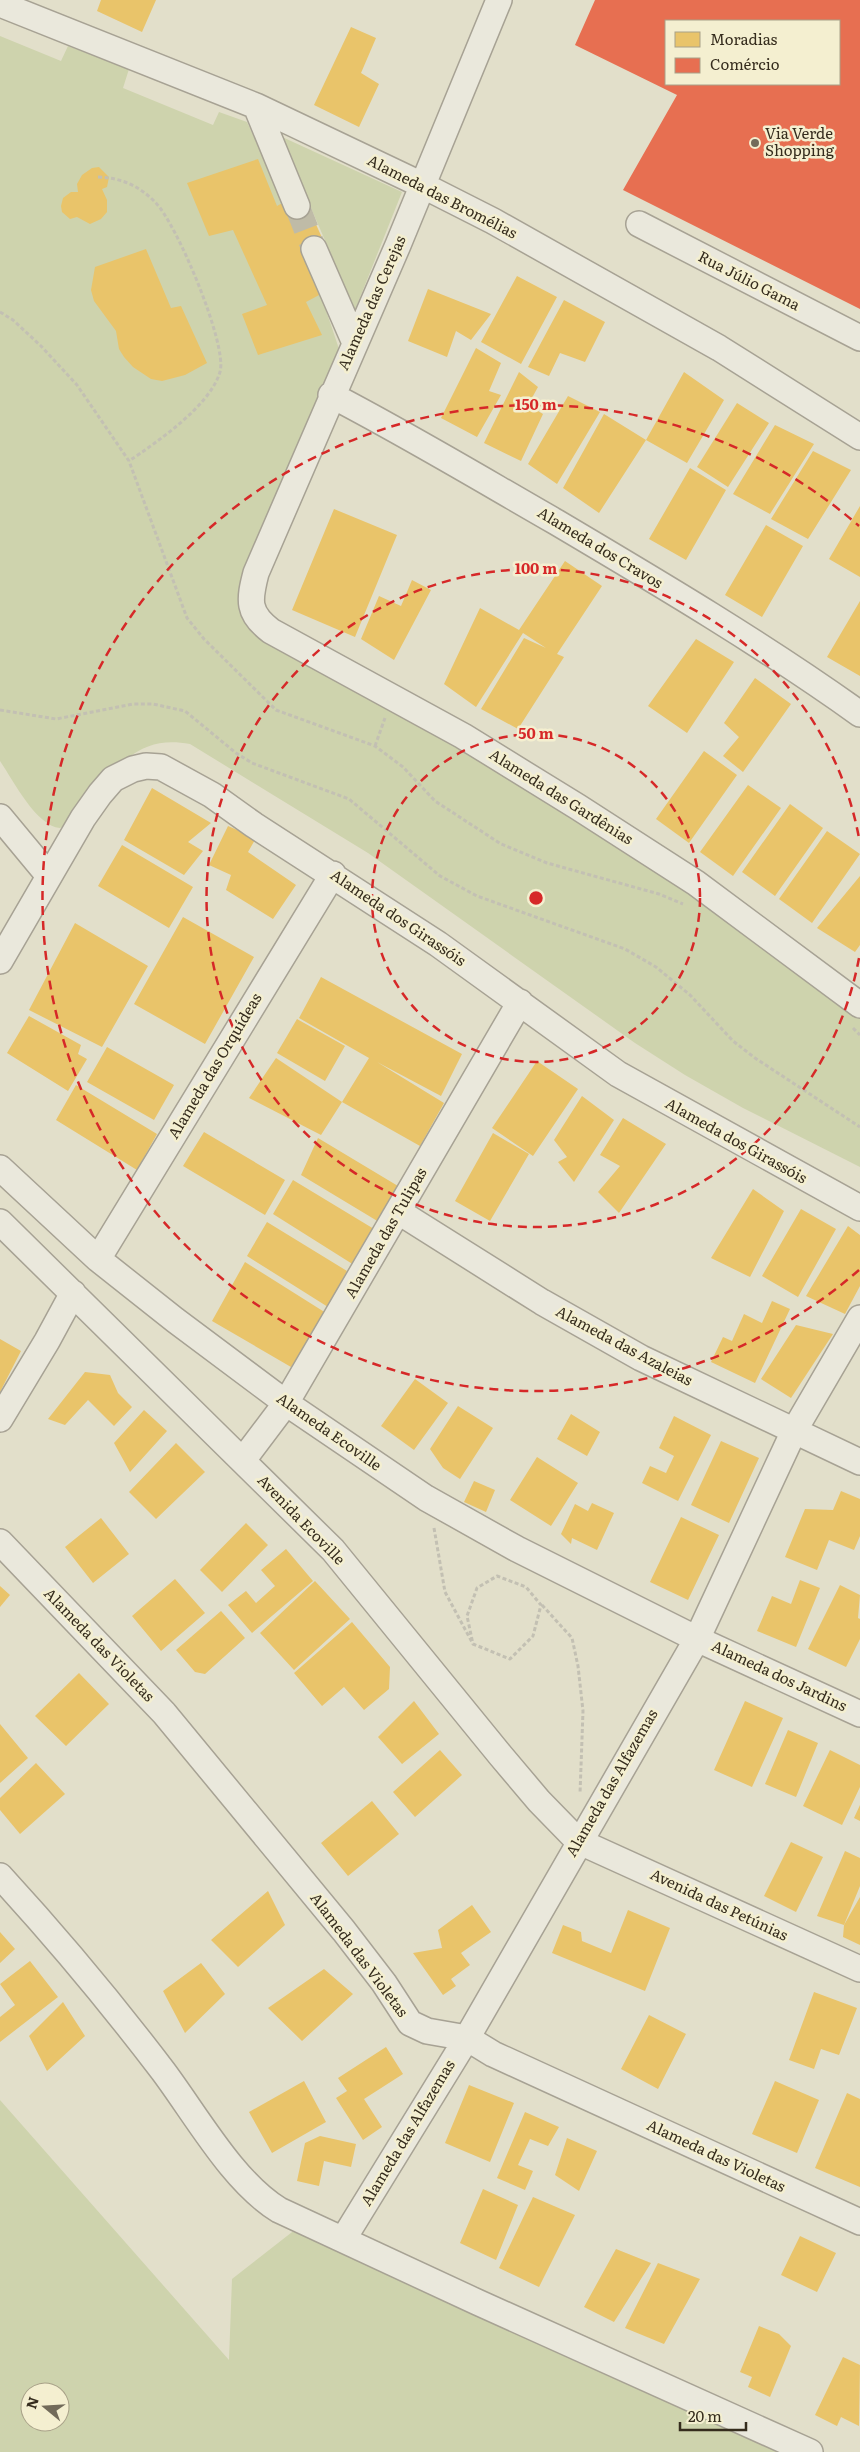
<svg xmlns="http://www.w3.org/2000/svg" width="860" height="2452" font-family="Literata,serif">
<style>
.green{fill:#ced3ad;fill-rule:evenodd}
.homes{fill:#e9c46a}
.shops{fill:#e76f51;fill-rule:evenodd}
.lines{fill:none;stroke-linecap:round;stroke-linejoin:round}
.minor-tunnel{stroke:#bfbba7;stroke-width:25;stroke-dasharray:25 12;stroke-linecap:butt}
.minor-casing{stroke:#a7a294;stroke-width:28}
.path{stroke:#c3c0b3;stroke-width:3;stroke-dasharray:4 2.5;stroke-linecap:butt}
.minor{stroke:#eae8dc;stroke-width:25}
.ring{fill:none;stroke:#d62828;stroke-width:2.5;stroke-dasharray:9 6}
.poi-dot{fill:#726b5a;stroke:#f4efd0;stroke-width:2}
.labels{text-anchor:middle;stroke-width:5;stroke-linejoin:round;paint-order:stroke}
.poi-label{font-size:15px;fill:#352c1d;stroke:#f4efd0;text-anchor:start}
.street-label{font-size:15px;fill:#352c1d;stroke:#f4efd0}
.centre{fill:#d62828;stroke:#f4efd0;stroke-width:2.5}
.ring-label{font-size:15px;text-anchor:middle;font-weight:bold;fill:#d62828;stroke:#f4efd0;stroke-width:5;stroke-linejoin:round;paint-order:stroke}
</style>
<rect width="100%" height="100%" fill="#e2dfca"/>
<!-- green -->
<path class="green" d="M0,36l61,25 7,-15 61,23 -6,19 90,37 6,-13 28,10c34,74 67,149 92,227l-96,228 -2,21 308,197 311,215v157l-117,-59 -58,-33 -50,-32 -267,-190 -178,-109c-26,-5 -44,0 -64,15l-60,66 -6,3c-24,-2 -47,-48 -60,-67z
M280,136l122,56 -47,118z
M0,2100l229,260 3,-81 64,-50 500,223h-796zM30,2392h30v30h-30z"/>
<!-- homes -->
<path class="homes" d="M101,0h55l-14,32 -45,-21z
M351,27l25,11 -15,35 18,11 -20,43 -45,-22z
M258,159l19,47 7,-4 12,28 1,-24 17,14 19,42 -12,32 -15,8 16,33 -64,20 -16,-41 25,-9 -34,-75 -24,6 -22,-53z
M99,167l10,10 -2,10 -5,2 5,11v12l-6,7 -11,5 -13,-7 -7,2 -8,-7 -1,-6 2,-8 8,-6h7l-1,-8 5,-9 10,-7z
M146,249l25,59 10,-2 26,57 -22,12 -23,6 -11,-2 -18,-12 -9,-10 -5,-8 -3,-18 -22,-30 -3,-11 4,-23z
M517,276l40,21 -36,67 -40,-22z
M428,289l63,25 -20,26 -15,-9 -9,26 -39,-16z
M564,300l41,22 -20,40 -25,-9 -11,23 -21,-9z
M476,348l25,15 -12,28 12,4 -24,42 -36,-19z
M519,372l19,15 -10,18 15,9 -22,47 -37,-18z
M684,372l40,28 -37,63 -41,-23z
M568,396l32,16 -43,72 -29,-20z
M737,403l32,20 -41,64 -31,-20z
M604,414l42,26 -47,73 -36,-25z
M775,425l39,19 -44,70 -37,-20z
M813,451l38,19 -43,69 -37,-20z
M690,468l36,22 -40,70 -37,-21z
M860,506v71l-31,-18z
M334,509l63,26 -42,102 -63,-27z
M766,525l37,21 -41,71 -37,-22z
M565,561l37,25 -45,68 7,3 -46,72 -37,-20 43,-71 22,10 -23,-15 -47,74 -32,-23 36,-76 39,22z
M412,580l19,10 -37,70 -33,-21 18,-43 22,10z
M860,601v75l-33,-19z
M696,639l38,23 -47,71 -39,-27z
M755,678l36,26 -48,68 -20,-16 16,-19 -15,-14z
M704,751l33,24 -48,68 -33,-24z
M748,785l33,23 -48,68 -33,-24z
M152,788l59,35 -23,19 15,9 -19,24 -60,-35z
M790,804l33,24 -48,68 -33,-24z
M228,826l28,12 -8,14 48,33 -23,34 -47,-29 5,-15 -22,-10z
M827,831l33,23 -48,69 -33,-24z
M122,845l71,42 -24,41 -71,-42z
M860,876v69l-5,7 -38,-24z
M183,917l71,40 -49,87 -71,-40z
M75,923l73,43 -46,81 -73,-37z
M321,977l141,77 -21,42 -64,-34 67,41 -24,43 -78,-44 27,-44 -70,-40z
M29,1016l52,29 -3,9 9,5 -19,32 -61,-38z
M297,1019l48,27 -20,35 -48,-28z
M107,1047l67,38 -20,35 -67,-38z
M276,1058l66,44 -21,33 -72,-37z
M537,1061l41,28 -45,67 -41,-28z
M76,1085l81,49 -20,36 -81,-50z
M582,1096l32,24 -40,62 -16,-20 9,-5 -13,-17z
M623,1118l43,26 -47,69 -21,-21 22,-26 -20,-11z
M204,1132l81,48 -20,35 -82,-49z
M493,1133l36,21 -39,67 -35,-20z
M318,1138l80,48 -19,36 -78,-47z
M293,1180l81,49 -20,36 -81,-51z
M753,1189l31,22 -34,66 -39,-19z
M801,1209l35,20 -38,68 -36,-21z
M267,1222l80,49 -19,36 -81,-51z
M848,1226l12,9v51l-15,28 -39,-18z
M245,1262l81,51 -35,54 -79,-46z
M772,1301l18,8 -35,74 -44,-21 12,-25 9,4 12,-27 18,9z
M796,1325l37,9 -42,64 -30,-19z
M0,1339l21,12 -21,41z
M85,1372l25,3 8,18 14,14 -18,19 -26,-26 -23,25 -17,-6z
M415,1379l33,24 -34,47 -33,-24z
M458,1406l35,22 -33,51 -17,-11 -13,-19z
M144,1410l23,21 -37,41 -16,-29z
M571,1414l29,18 -13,24 -30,-17z
M674,1416l37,19 -33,66 -36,-18 8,-17 16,7 8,-17 -15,-8z
M721,1441l38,17 -30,65 -38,-18z
M176,1443l29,29 -49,47 -27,-27z
M537,1457l41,26 -27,43 -41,-26z
M474,1481l21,9 -9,22 -22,-10z
M841,1491l19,8v37l-6,14 -25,-10 -12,30 -32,-13 20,-48 28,1z
M592,1503l22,10 -17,37 -25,-12 -1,6 -10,-10 14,-30 13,7z
M681,1517l38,18 -31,65 -38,-18z
M101,1518l28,36 -36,29 -28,-36z
M246,1523l22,22 -46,47 -22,-22z
M286,1549l27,32 -61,52 -24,-28 18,-14 10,12 19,-17 -14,-16z
M175,1579l30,34 -44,38 -29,-35z
M800,1580l20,8 -24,59 -39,-16 15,-35 19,8z
M315,1581l35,38 -56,51 -34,-37z
M840,1585l20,10 -2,23 2,1v20l-14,28 -38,-18z
M0,1586l10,9 -10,12z
M221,1611l24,27 -40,36 -10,-2 -19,-22z
M352,1622l38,45 -1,22 -25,21 -20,-23 -22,19 -28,-33z
M79,1673l30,31 -43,42 -31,-30z
M414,1701l25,33 -37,30 -24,-27z
M745,1701l38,17 -31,69 -38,-17z
M0,1724l28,34 -28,25z
M788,1730l30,13 -22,54 -31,-13z
M440,1750l22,25 -47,42 -22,-25z
M830,1750l30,15v22l-18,38 -39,-19z
M36,1763l29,31 -45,40 -20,-24v-12z
M372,1801l27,33 -51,42 -27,-33z
M860,1805v16l-6,-3z
M791,1842l32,15 -27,55 -32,-16z
M845,1851l15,7v28l-16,39 -27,-9z
M268,1891l17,34 -47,42 -27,-27z
M860,1897v48l-17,-8 1,-12z
M472,1905l19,27 -30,21 9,12 -19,14 5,7 -13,9 -30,-42 29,-5 -4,-18z
M628,1910l42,18 -25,63 -93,-38 11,-28 18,7 1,9 29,12z
M0,1932l15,17 -15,14z
M30,1961l28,36 -58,45v-25l15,-12 -15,-21z
M201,1963l24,31 -40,39 -22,-42z
M324,1969l29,25 -51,47 -34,-33z
M814,1992l43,16 -18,47 -18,-6 -7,20 -25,-9z
M63,2002l22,34 -38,35 -18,-35z
M649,2015l37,19 -28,55 -37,-20z
M386,2047l17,27 -39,25 18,28 -19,13 -27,-42 11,-7 -9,-13z
M304,2081l22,41 -54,31 -23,-41z
M775,2081l44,19 -22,53 -45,-19z
M469,2085l45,18 -24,59 -45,-19z
M847,2093l13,6v88l-45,-19z
M525,2112l34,15 -11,19 -18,-7 -12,26 15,6 -8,19 -28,-12z
M320,2136l36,8 -5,23 -27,-6 -5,25 -22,-5 8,-38z
M567,2138l30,13 -18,40 -24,-16z
M483,2189l35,16 -22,55 -36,-17z
M533,2197l42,18 -36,72 -40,-19z
M800,2236l36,17 -19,39 -36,-17z
M616,2249l35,14 -37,59 -30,-15z
M658,2263l42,16 -36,65 -39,-16z
M759,2326l20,8 12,12 -21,51 -22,-10 4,-10 -12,-5z
M843,2357l17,8 -1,61 -18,-9 -4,9 -22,-11z"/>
<!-- shops -->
<path class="shops" d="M595,0h265v309l-237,-119 54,-95 -102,-50zM666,21h173v63h-173z"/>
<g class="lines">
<!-- minor-tunnel -->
<path class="minor-tunnel" d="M297,206l17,43"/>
<!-- minor casing -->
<g class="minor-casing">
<path id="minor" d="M499,0l-101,245 -142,328c-7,27 -9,40 15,58l192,105 115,71 118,76 164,122
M0,4l256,102 166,79 71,36 226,127 141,89
M256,106l41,100
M639,224l221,114
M314,249l41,94
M331,395c77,40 150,84 225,127 103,61 206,122 304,192
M0,817l49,59
M0,961l83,-143 17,-24 13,-15 20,-10 13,-3 15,1 51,28 42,30 184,119 180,130 242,134
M0,1168l98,91 77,61 111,83 140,95 91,51 180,90 163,75
M399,1212l143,90 99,56 219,104
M0,1222l333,328 168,206 38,45 39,40 282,128
M98,1259l235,-385
M0,1419l47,-78 26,-48
M243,1460l43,-57 234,-401
M0,1542l164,171 180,218 40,52 26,40 17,8 40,7 26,16 367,168
M0,1876c57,62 112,128 163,195 33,44 70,111 116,139l198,92 333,150
M344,2238l123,-200 230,-399 97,-208 66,-113"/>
</g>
<!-- path -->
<path class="path" d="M98,177c23,1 40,8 57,25 21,20 73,143 65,170 -10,34 -63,70 -91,89
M0,312l13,8 28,26 36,39 52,76 58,157 17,21 72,71 99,36 28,21 32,34 66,43 46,19 112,31 24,10
M0,710l56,9 77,-15h20l32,7 51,42 16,10 97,36 91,77 37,20 148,53 31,18 34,28 43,46 22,17 105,69
M375,746l10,-28
M853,1028l7,7
M434,1528l11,64 28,52 37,15 23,-23 8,-31 -15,-18 -29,-11 -20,12 -10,28 6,28
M542,1605l30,33 6,28 5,45 -3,83"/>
<!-- minor -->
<use href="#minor" class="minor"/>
</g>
<!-- distance rings -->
<g class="ring">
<circle cx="536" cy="898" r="164"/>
<path d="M859 958A329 329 0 1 1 859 838"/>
<path d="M859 1270A493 493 0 1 1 859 526"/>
</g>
<!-- markers -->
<circle class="poi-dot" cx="755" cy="143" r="5"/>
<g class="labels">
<!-- poi labels -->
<g class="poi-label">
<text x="765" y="139">Via Verde<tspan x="765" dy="17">Shopping</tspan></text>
</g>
<!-- street labels -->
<g class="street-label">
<text transform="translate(442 197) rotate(27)" y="5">Alameda das Bromélias</text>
<text transform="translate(749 281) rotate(27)" y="5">Rua Júlio Gama</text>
<text transform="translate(372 303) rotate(-66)" y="5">Alameda das Cerejas</text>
<text transform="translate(600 548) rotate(31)" y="5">Alameda dos Cravos</text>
<text transform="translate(561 797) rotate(32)" y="5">Alameda das Gardênias</text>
<text transform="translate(398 918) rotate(34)" y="5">Alameda dos Girassóis</text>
<text transform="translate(215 1066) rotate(-59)" y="5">Alameda das Orquídeas</text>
<text transform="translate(736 1141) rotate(29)" y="5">Alameda dos Girassóis</text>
<text transform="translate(386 1233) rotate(-60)" y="5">Alameda das Tulipas</text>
<text transform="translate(624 1346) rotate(28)" y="5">Alameda das Azaleias</text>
<text transform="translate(329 1432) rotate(35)" y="5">Alameda Ecoville</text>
<text transform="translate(301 1520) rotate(46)" y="5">Avenida Ecoville</text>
<text transform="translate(99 1645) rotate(46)" y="5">Alameda das Violetas</text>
<text transform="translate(779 1676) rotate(25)" y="5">Alameda dos Jardins</text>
<text transform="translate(612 1783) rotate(-60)" y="5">Alameda das Alfazemas</text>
<text transform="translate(719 1905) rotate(25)" y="5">Avenida das Petúnias</text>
<text transform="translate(359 1955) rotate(53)" y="5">Alameda das Violetas</text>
<text transform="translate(408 2133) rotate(-59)" y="5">Alameda das Alfazemas</text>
<text transform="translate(716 2156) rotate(25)" y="5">Alameda das Violetas</text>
</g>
</g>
<circle cx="536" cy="898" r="8" class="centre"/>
<g class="ring-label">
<text x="536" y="410">150 m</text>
<text x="536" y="574">100 m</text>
<text x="536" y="739">50 m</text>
</g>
<!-- legend -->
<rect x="665" y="20" width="175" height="65" fill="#f4efd0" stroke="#a8a188"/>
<rect x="675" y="32" width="25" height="15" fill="#e9c46a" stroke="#a8a188"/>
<text x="710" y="45" font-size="15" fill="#352c1d">Moradias</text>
<rect x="675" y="58" width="25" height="15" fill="#e76f51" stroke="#a8a188"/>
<text x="710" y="70" font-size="15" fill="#352c1d">Comércio</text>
<!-- north arrow -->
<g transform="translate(45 2407) rotate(288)"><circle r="24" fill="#f4efd0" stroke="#a8a188"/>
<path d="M0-4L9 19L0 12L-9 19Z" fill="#726b5a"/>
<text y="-8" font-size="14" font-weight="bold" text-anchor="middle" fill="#352c1d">N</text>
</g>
<!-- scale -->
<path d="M680 2422v8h66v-8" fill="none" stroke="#352c1d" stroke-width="2.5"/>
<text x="688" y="2422" font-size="15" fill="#352c1d" stroke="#f4efd0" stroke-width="4" paint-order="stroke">20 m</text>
</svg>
